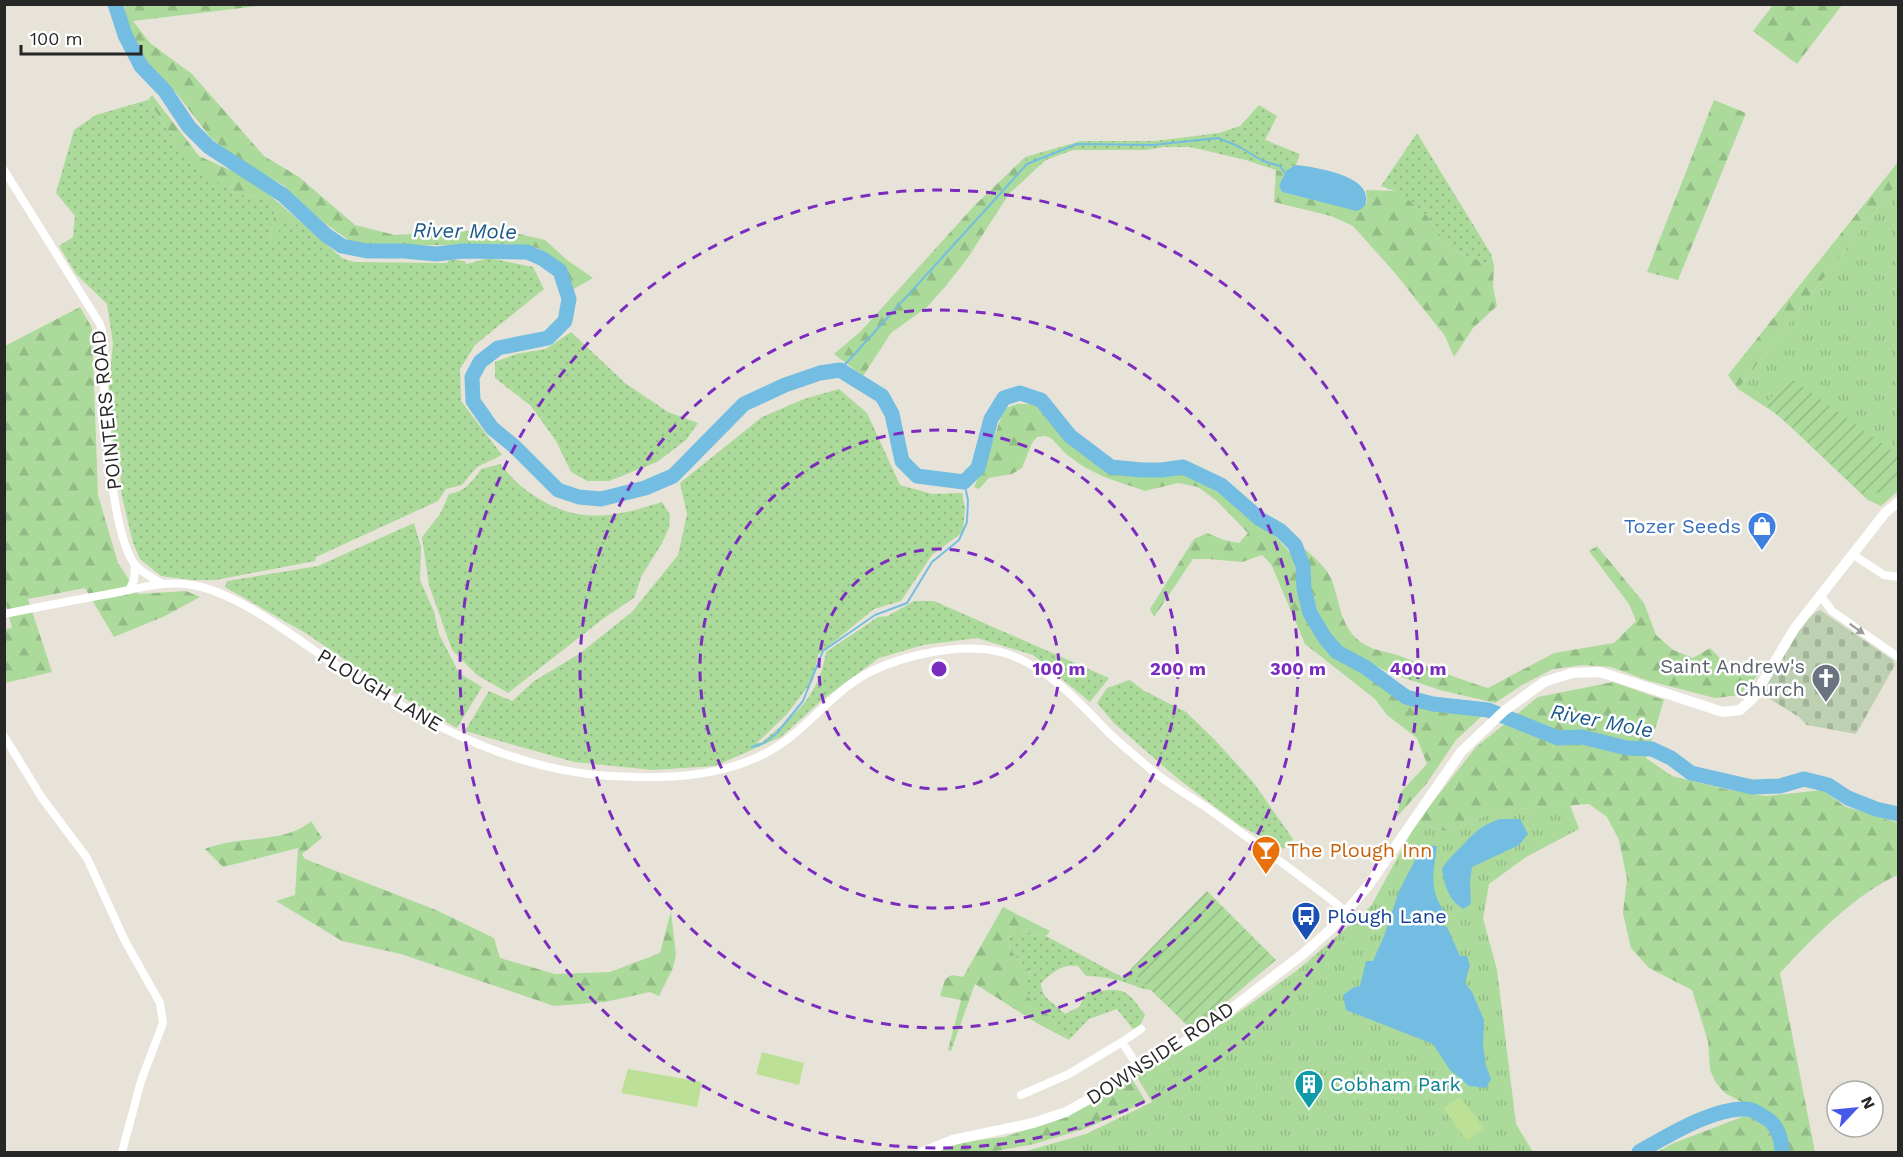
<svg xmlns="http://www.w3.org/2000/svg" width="1903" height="1157" font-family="'Work Sans',sans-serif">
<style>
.grass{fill:url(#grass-dots)}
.forest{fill:url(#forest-firs)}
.cemetery{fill:url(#cemetery-stones)}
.park{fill:url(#park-tufts)}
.garden{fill:url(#garden-furrows)}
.pitch{fill:#bce196}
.water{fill:#74bde2}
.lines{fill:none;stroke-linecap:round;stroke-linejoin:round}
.stream{stroke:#74bde2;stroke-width:2}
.river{stroke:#74bde2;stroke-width:15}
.minor{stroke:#fff;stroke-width:8}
.tertiary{stroke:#fff;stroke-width:10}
.oneway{fill:#9e9e9e}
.ring{fill:none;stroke:#7b2cbf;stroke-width:3;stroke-dasharray:10 8}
.labels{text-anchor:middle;stroke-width:5;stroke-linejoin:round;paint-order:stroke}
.street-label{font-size:20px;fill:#272727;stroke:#fff}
.shop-label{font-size:20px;fill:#366cbe;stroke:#fff;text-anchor:end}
.worship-label{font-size:20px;fill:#5b616d;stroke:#fff;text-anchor:end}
.food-label{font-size:20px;fill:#c56008;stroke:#fff;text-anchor:start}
.transit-label{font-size:20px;fill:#164399;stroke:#fff;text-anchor:start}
.culture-label{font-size:20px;fill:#0d838f;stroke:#fff;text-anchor:start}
.water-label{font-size:21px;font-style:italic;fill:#195a88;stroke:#fff}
.centre{fill:#7b2cbf;stroke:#fff;stroke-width:3}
.ring-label{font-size:18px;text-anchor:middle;font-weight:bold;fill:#7b2cbf;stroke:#fff;stroke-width:5;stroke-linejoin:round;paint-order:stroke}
</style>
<defs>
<pattern id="grass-dots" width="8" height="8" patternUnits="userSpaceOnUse" patternTransform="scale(1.5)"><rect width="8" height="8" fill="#abda9a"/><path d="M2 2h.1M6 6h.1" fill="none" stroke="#93bb85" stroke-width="1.8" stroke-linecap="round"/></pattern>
<pattern id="forest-firs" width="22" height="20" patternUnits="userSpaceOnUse" patternTransform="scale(1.5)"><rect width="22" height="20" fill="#abda9a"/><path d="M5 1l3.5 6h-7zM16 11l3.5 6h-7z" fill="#93bb85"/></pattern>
<pattern id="cemetery-stones" width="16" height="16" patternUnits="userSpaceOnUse" patternTransform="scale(1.5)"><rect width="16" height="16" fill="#bed0b2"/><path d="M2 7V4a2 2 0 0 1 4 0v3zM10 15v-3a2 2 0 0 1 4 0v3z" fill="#a3b399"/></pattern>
<pattern id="park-tufts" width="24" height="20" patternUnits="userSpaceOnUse" patternTransform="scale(1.5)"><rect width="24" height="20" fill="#abda9a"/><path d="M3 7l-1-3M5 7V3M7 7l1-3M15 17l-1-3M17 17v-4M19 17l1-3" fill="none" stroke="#93bb85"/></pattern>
<pattern id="garden-furrows" width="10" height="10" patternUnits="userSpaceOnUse" patternTransform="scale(1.5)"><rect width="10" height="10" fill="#abda9a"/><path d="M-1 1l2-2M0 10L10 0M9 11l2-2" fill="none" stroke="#93bb85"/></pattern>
</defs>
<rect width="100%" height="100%" fill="#e8e3d9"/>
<!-- grass -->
<path class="grass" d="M148,100l27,40 57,52 32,7 11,14 -6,26 5,2 10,-23 26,12 32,28 12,4 93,1 3,-4 14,2 3,3 22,-6 44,9 11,22 -69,56 -15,24 1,32 41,54 -25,12 -15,18 -16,4 -8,12 -122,56 -1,4 -99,19h-24l-31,-4 -21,-17 -7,-16 -12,-51 -1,-32 -7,-15 -5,-48 5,-54 -6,-39 -31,-30 -17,-28 14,-9 2,-21 -19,-23 18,-63 22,-15z
M1259,105l18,11 -12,24 35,14 -4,11 -5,2 -6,6 -39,-13 -56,-13h-26l-18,3h-73l-27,10 -10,9 -11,-12 56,-16h74l64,-8 21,-7z
M1417,133l74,121 3,12 -43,-16 -24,-34 -29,-24 -17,-6z
M571,332l54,51 43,29 30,11 -12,17 -29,22 -48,19h-22l-16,-9 -15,-31 -25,-35 -36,-28v-16l21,-8 30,-5z
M839,389l28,24 33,72 32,9 30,-1 3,15 -2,24 -31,23 -31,46 -27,8 -56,46 -5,25 -26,34 -30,29h4c34,-29 57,-44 65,-91l52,-35 10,-1 26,-15h20l175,77 -19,24 -57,-47 -56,-17 -54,7 -44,13 -57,42 -41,37 -66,29 -62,4 -79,-8 -109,-31 24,-40 23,10 22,-20 45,-27 53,-42 46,-57 9,-41 -7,-31 82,-66 42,-18z
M500,464c8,9 16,19 26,26 47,35 83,29 136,12l8,13 -1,13 -8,17 -19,30 -8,23 -30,20 -96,75 -31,-18 -25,-25 -23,-65 -7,-48 18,-23 9,-20c17,-3 23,-12 32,-25z
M414,523l7,24 -1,33 14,32 5,22 20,39 23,14 -25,41 -66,-37 -84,-57 -82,-47 2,-6 91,-15z
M1130,680l13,10 43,22 28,27 39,43 40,57 -9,10 -45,-24 -62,-47 -63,-55 -17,-20 10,-15z
M1022,931l24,5 76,41 8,-7 22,20c-10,0 -16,-4 -25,-7 -13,-4 -27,-7 -41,-7l-8,-10c-17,-2 -24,5 -37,17 0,16 14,20 24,31l14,-7 8,-15c36,-3 37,-7 58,23l-5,11 -7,3 -16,-20 -28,10 -20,21 -12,-12 -4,-9 -32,-27 9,-20 -20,-22 -2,-12z"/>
<!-- forest -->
<path class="forest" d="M124,5h143l-134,16 17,22 42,31 72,82 35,21 56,48 40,10 102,-6 48,11 22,20 26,18 -21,12 -6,-20 -28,-22 -33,-4 -131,2 -24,-5 -27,-19 -40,-37 -45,-25 -28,-23 -33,-43 -30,-31 -20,-39z
M1773,5v-1l69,1 -45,59 -44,-33z
M152,95l47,61 40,18 26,17 45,39 -26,-11 -10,23 -5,-3 6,-26 -11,-14 -32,-7 -24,-16 -33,-36 -27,-40z
M1714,100l32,13 -68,167 -31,-8z
M1025,157l11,12 -27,25 -42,65 -22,28 -18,20 -36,26 -28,43 -29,-22 27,-23 113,-125z
M1898,162v20l-160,207 -10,-14z
M1276,170l9,3 -6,13 3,6 44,11h41l-1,-13 32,1 29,25 24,34 43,16 -1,21 4,19 -24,22 -19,29 -9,-21 -50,-63 -42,-47 -22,-10 -57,-14z
M80,307l12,21 6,167 20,68 20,31 48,-3 14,6 -35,19 -51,21 -29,-49 -57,11 24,73 -47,11 -1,-54 8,-1 -8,-31 1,-251z
M1017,404h18l68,64 36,7 41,-4 20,9 26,18 51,40 16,18 9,47 14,28 17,24 27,14 48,34 40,10 36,1 -28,26 -29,43 -30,34 4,-25 26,-28 -10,-26 -30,-23 -12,-16 -70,-55 -34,-80 -9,-9 -20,7 -34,-3h-15l-39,58 -4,-8 44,-70 13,-6 17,7 15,3 9,-10 -31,-32 -19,-14 -20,-4 -33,8 -41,-14 -20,-10 -18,-13 -15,-16 -6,-2 -8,1 -5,6 -10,25 -10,6 -23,4 -10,11 -5,-2 13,-29 17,-49z
M1597,546l47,57 12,32 17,15 20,8 17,-10 26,27 17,-7 6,6 -19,21 -25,3 -66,-17 -38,-14 -28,-2 -30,4 -31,16 -27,18 -55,-13 -50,-17 -52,-26 -16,-19 -9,-18 -8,-61c10,9 22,19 27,32 7,18 8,40 22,55 14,15 29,14 46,20 29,11 58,23 88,32l66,-35 60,-10 22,-22 -7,-17 -40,-53z
M1613,682l51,18 -18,58 26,18 53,13 40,7 58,-6 21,16 54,17v52c-40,17 -88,65 -118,98l35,179h-158l17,-9 73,-28v-10l-22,-12 -9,-10 -6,-13 -2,-29 -16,-51 -43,-22 -18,-20 -8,-35 4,-34 -8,-39 -12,-23 -18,-13 -83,6 -15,3 -44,19 -30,-10 59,-75 62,-50z
M311,821l11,17 -20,16 3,5 131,51 58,28 6,20 55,16 55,-2 50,-19 11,-42 5,44 -3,13 -14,28 -9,-4 -45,10 -51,4 -153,-52 -59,-13 -66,-40 19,-6 3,-47 -75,19 -18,-18c34,-15 79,-4 106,-28z
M1003,907l47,24 -4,5 -24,-5 -14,7 2,12 20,22 -8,20 31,27 4,9 12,12 -29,-15 -65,-41 -24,67 -3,-1 13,-50 -21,-4 5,-17 7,-4 11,2z
M1131,1077l15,25 -62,27 -50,15 -43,8h-53l25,-10 41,-5 48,-15 53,-26z"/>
<!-- cemetery -->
<path class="cemetery" d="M1820,610l73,50 2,5 -39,69 -49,-9 -8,-8 -37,-23c12,-21 37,-76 58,-84z"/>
<!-- park -->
<path class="park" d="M1898,182v309l-17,15 -13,-6 -90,-85 -40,-26z
M1570,805l9,24 -53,28 -37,27 -6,34 14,52 19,154 17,28h-510l63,-18 66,-32 -17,-28 93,-54 71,-51 72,-63 46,-84 30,10 44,-19 15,-3z"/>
<!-- garden -->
<path class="garden" d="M1788,376l110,79v17l-15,24 -7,-4 -8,8 -74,-71 -29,-24z
M1207,891l69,69 -70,59 -18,7 -58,-56z"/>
<!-- pitch -->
<path class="pitch" d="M762,1052l42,11 -5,22 -43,-11z
M628,1069l74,13 -5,25 -76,-14z
M1460,1097l24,31 -17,13 -24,-33z"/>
<!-- water -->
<path class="water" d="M1296,165c19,2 69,10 70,32 1,8 -2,11 -9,14l-75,-19 -3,-6c4,-9 7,-18 17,-21z
M1500,819h20l8,15 -9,11 -47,22 -2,15 1,22 -8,5c-15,-10 -18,-23 -21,-40 5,-9 11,-14 19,-22 14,-15 19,-21 39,-28z
M1423,845l14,1c-3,26 -9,42 7,65l-3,13 6,3 13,29h7l3,9 -5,18 7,9 12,28 -1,24 3,22 5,13 -5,9 -17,-2 -19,-16 -17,-26 -87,-34 -3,-15 11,-8 6,-1 6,-25h7l11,-25 15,-45z"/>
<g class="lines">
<!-- stream -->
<path class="stream" d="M840,370l187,-206 50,-20 76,1 65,-7 20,8 25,15 17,5 5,7
M752,747l12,-4 13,-10 26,-32 20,-50 52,-36 32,-12 25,-41 27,-22 8,-18 1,-22 -4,-18"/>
<!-- river -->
<path class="river" d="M115,4l10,31 16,31 24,25 24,36 20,20 74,48 43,40 16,11 25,5h37l32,3 27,-3 64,1 16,7 17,12 9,28 -4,22 -17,17 -50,10 -18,14 -8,15 1,24 19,27 23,19 43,43 21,7 22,2 44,-11 28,-12 71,-72 41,-19 35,-12 20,-3 42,26 10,18 10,47 15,15 47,6 14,-14 13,-49 13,-21 16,-5 21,7 29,36 41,31 31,3h20l21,-3 38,18 39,34 21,12 14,14 8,21 1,23 6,24 15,25 12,14 28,15 41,30 27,7 55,6 70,28 24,-1 45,11 25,1 19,9 20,15 61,14 28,-1 24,-7 24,6 20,13 28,11 22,5
M1639,1152c28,-16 75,-45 108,-43 6,0 12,5 17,8 13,6 18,22 18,35"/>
<!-- minor -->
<path class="minor" d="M4,170l96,154c7,21 3,43 4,65 1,37 9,150 32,177 7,7 18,13 27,18
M1852,554l32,21 14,2
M129,590l5,-10 1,-15
M1820,595l12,16 66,46
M4,614c35,-7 70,-14 105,-20 27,-5 56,-14 83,-9 43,7 97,48 133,73 86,57 179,112 285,118 52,3 109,2 156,-23 33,-17 54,-46 83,-68 36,-27 107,-44 152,-33 44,12 78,50 108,81 15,14 31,27 46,40 16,12 34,23 51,34 29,21 57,42 86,63 18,14 37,27 54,42
M4,736l38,62 45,60 38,83 35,62 3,20 -22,58 -19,71
M1137,1065l-15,-23 19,-13
M1021,1095l48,-21 53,-32"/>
<!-- tertiary -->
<path class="tertiary" d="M923,1152l30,-12 80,-17 33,-11 27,-15 44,-32 52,-25 15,-10 99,-76 28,-25 37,-43 93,-134 43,-41 40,-29 28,-9 28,-1 123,40 17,-2 13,-12 42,-70 90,-115 13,-11"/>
</g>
<!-- one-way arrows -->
<defs><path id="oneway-solid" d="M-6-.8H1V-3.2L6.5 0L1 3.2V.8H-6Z" transform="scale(1.5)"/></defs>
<use class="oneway" href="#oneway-solid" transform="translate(1857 629) rotate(35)"/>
<!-- distance rings -->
<g class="ring">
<circle cx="939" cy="669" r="120"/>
<circle cx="939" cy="669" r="239"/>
<circle cx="939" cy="669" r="359"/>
<circle cx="939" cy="669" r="479"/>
</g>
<!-- icons -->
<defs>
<g id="shop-pin" transform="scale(1.5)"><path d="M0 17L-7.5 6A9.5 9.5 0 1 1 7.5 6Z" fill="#3f7fe0" stroke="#fff"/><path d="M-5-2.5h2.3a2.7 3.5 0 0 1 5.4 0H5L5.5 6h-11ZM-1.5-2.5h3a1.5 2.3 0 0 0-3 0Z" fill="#fff"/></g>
<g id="church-pin" transform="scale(1.5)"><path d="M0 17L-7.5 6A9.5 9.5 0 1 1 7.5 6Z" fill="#6b7280" stroke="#fff"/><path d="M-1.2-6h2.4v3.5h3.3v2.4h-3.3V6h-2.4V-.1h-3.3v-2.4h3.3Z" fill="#fff"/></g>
<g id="bar-pin" transform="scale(1.5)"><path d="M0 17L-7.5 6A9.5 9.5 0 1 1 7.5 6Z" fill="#e8710a" stroke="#fff"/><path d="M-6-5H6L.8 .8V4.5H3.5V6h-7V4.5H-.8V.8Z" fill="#fff"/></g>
<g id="bus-pin" transform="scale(1.5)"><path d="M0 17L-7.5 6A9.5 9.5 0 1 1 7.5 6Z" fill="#1a4fb4" stroke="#fff"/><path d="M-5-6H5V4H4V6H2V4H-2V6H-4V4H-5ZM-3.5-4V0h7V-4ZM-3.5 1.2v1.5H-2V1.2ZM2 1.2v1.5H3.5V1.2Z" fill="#fff"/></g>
<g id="building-pin" transform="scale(1.5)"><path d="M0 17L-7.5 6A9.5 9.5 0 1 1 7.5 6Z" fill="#0f9aa8" stroke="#fff"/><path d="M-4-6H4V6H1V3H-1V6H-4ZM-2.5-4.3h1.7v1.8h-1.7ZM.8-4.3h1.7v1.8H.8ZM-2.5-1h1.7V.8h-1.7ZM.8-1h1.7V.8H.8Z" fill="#fff"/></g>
</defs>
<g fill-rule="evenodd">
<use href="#shop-pin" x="1762" y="526"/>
<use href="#church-pin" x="1826" y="678"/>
<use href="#bar-pin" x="1266" y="850"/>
<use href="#bus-pin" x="1306" y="916"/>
<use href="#building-pin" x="1309" y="1084"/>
</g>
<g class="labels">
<!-- street labels -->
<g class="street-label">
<text transform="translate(106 410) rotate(-96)" y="7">POINTERS ROAD</text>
<text transform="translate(380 690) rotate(31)" y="7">PLOUGH LANE</text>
<text transform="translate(1160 1053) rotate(-33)" y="7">DOWNSIDE ROAD</text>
</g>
<!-- shop labels -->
<g class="shop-label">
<text x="1741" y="533">Tozer Seeds</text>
</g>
<!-- worship labels -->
<g class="worship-label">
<text x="1805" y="673">Saint Andrew's<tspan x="1805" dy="23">Church</tspan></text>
</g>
<!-- food labels -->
<g class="food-label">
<text x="1287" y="857">The Plough Inn</text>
</g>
<!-- transit labels -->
<g class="transit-label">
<text x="1327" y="923">Plough Lane</text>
</g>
<!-- culture labels -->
<g class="culture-label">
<text x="1330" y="1091">Cobham Park</text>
</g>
<!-- water labels -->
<g class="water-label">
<text transform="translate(465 231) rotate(1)" y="7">River Mole</text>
<text transform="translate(1602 721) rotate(11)" y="7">River Mole</text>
</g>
</g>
<circle cx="939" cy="669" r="9" class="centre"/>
<g class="ring-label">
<text x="1059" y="675">100 m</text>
<text x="1178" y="675">200 m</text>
<text x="1298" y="675">300 m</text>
<text x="1418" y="675">400 m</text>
</g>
<!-- border -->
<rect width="1903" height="1157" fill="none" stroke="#272727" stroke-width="12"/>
<!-- north arrow -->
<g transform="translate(1855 1109) rotate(64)"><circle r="28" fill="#ffffff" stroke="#a9a9a9" stroke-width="1.5"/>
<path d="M0-4.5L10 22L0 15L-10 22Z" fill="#4658e8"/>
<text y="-9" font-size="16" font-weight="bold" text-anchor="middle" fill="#272727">N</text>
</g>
<!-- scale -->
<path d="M21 45v9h120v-9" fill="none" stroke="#272727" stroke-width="3"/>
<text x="30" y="45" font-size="18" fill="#272727" stroke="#ffffff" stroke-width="4.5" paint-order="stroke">100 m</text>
</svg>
